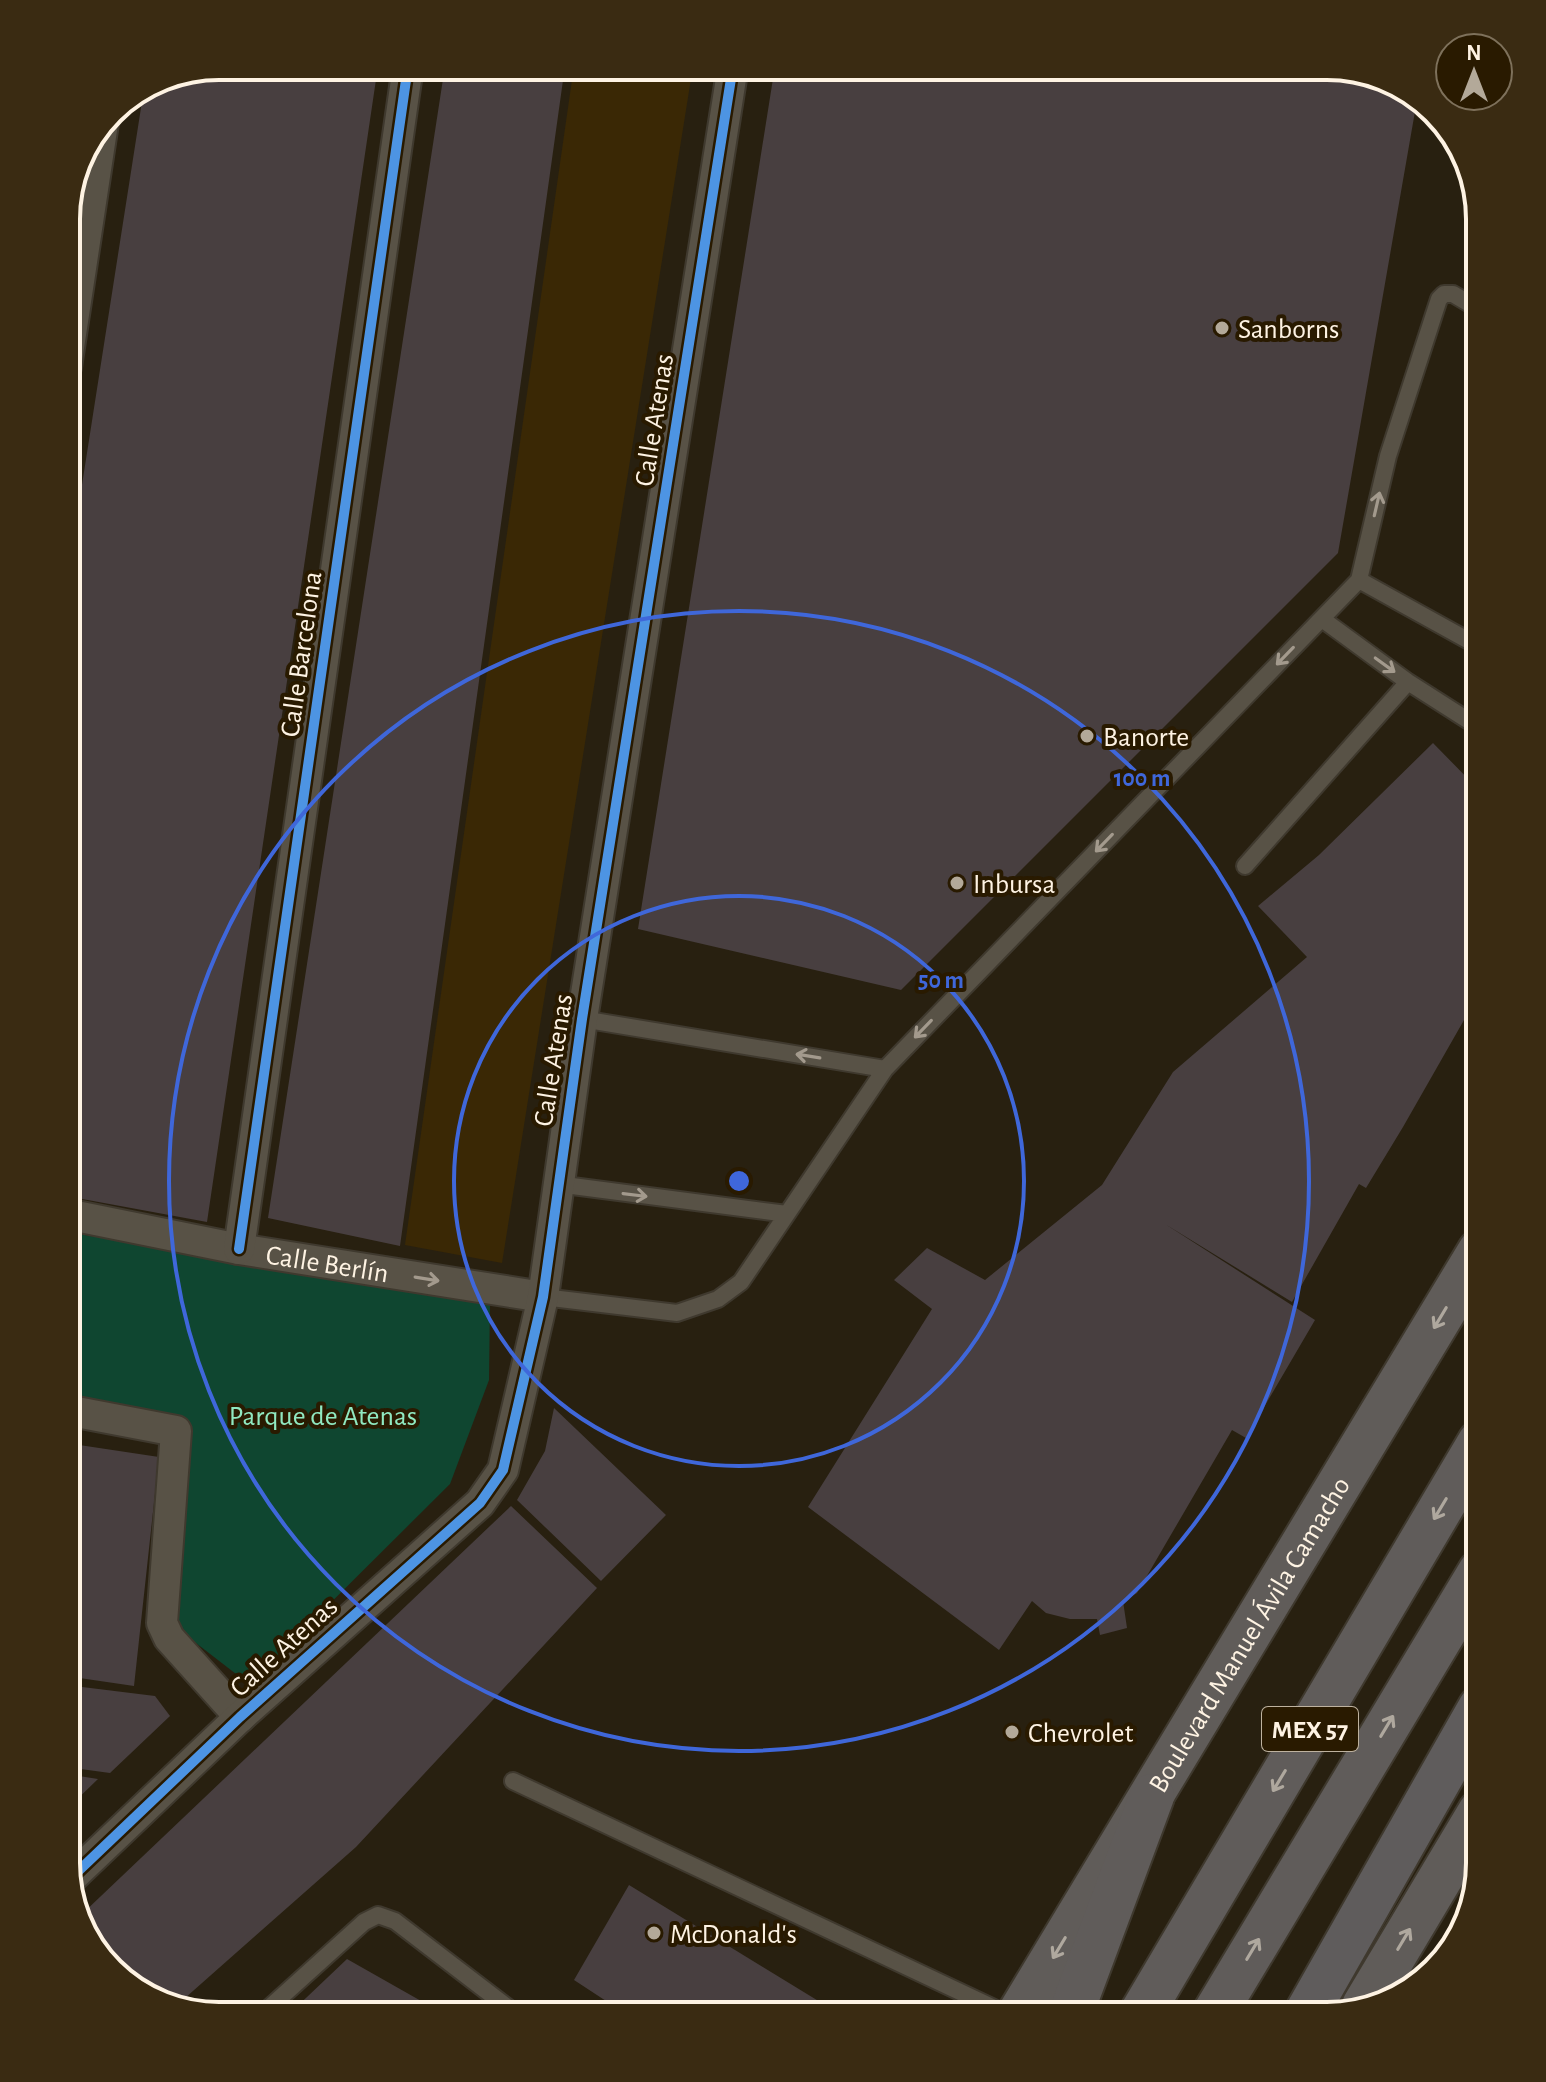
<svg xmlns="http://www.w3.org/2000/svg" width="1546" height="2082" font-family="'Alegreya Sans',sans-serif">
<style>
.built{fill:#3a2805}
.green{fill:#0f4630}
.building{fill:#483f40}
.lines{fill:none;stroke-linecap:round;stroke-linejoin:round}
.service-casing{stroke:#3f392e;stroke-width:20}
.minor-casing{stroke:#3f392e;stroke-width:34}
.primary-casing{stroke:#3f392e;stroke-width:48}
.trunk-casing{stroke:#3f392e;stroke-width:48}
.motorway-casing{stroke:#3f392e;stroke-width:48}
.service{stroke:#585246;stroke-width:16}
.minor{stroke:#585246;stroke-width:30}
.primary{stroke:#605c59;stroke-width:44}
.trunk{stroke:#605c5a;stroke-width:44}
.motorway{stroke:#5f5c5c;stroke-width:44}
.cycleway-casing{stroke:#291a00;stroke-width:15}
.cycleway{stroke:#4d94e3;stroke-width:10}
.oneway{stroke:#a39a8d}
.oneway2{stroke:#afa89e}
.ring{fill:none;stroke:#3f67da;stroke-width:4}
.poi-dot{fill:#b3a999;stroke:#291a00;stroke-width:3}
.labels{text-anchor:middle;stroke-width:8;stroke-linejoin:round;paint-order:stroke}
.shield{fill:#291a00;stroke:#beb29f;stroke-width:2}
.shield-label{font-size:26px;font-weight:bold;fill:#fef3e3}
.poi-label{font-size:28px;fill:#fef3e3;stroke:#291a00;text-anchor:start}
.street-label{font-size:28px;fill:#fef3e3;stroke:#291a00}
.park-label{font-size:28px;fill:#90e9c1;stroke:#291a00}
.rim{fill:none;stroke:#fef3e3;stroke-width:4}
.centre{fill:#3f67da;stroke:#291a00;stroke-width:4}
.ring-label{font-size:24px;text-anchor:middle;font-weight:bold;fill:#3f67da;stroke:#291a00;stroke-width:8;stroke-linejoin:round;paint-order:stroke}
</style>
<rect width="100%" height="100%" fill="#282010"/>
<!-- built -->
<path class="built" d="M574,66h119l-191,1197 -97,-18z"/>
<!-- green -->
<path class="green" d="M66,1232l424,69 -1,79 -39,104 -201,200 -79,-61 13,-204 -117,-19z"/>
<!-- building -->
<path class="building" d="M219,66h159l-171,1156 -141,-26v-609l77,-492z
M445,66h120l-165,1180 -132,-28z
M775,66h562l67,21 13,13 -79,453 -437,437 -263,-61z
M1433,743l47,48v201l-77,135 -37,61 -7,-4 -67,118 -127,-78 150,96 -69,118 -14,-8 -95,163 -14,8 4,27 -27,7 -3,-16h-27l-24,-6 -14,-12 -33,49 -191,-143 124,-198 -38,-29 33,-32 58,32 117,-95 71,-113 134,-115 -49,-51 61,-51z
M554,1408l112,107 -65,66 -84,-81 28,-49z
M66,1443l93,14 -25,229 -68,-10z
M511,1506l86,82 -241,259 -180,159 -34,-11 -55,-55 -7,-24z
M66,1685l89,11 15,20 -60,57 -44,-6z
M66,1774l32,5 -32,31z
M629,1885l214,131h-214l-55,-36z
M347,1959l90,51 5,6h-155z"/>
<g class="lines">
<!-- service casing -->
<g class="service-casing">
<path id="service" d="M1474,195l5,20
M1359,580l121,67
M1322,619l86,63 72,46
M1245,866l163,-184
M582,1019l303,50
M557,1184l230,30
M543,1297l134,16 41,-14 23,-17 144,-213 474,-489 29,-124 51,-157 5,-5h9l27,16
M513,1781l498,235
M260,2016l104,-94 14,-7 17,6 124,95"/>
</g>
<!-- minor casing -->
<g class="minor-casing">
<g id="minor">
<path d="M66,367l37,-244"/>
<path id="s1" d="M66,1214l173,35 304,48"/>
<path d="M239,1249l169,-1183"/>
<path d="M66,1410l110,21 -14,192 7,15 71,79"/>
<path d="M70,1879l170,-162 240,-214 23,-33 40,-173 39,-278 151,-953"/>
</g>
</g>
<!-- primary casing -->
<g class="primary-casing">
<g id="primary">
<path d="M1364,2006l116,-194"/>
<path id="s2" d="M1018,2016l462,-765"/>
</g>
</g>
<!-- trunk casing -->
<g class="trunk-casing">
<path id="trunk" d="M1070,2016l82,-220
M1140,2016l340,-574
M1213,2016l267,-444"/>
</g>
<!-- motorway casing -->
<g class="motorway-casing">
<path id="motorway" d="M1305,2016l175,-308"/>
</g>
<!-- service -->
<use href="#service" class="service"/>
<!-- minor -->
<use href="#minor" class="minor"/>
<!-- primary -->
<use href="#primary" class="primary"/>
<!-- trunk -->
<use href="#trunk" class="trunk"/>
<!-- motorway -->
<use href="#motorway" class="motorway"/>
<!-- cycleway casing -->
<g class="cycleway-casing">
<path id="cycleway" d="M239,1249l169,-1183
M70,1879l170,-162 240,-214 23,-33 40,-173 39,-278 151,-953"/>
</g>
<!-- cycleway -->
<use href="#cycleway" class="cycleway"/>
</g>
<!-- one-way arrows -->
<defs><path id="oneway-shaft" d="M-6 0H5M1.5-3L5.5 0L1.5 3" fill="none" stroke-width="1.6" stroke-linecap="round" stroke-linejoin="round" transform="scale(2)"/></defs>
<g class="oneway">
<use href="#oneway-shaft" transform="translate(1377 504) rotate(-77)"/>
<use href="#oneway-shaft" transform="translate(1285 656) rotate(134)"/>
<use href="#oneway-shaft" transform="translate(1385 665) rotate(36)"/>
<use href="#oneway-shaft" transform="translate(1104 843) rotate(134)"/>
<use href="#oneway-shaft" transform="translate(923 1029) rotate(134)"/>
<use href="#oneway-shaft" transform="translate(808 1056) rotate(-171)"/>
<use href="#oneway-shaft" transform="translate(635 1195) rotate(7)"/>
<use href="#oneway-shaft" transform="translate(427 1279) rotate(9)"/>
</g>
<g class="oneway2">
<use href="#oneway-shaft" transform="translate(1440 1318) rotate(121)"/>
<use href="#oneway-shaft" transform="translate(1440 1509) rotate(121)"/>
<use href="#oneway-shaft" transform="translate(1387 1726) rotate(-59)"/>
<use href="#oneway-shaft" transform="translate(1279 1781) rotate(121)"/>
<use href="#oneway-shaft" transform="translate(1404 1939) rotate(-59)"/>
<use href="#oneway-shaft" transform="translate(1059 1948) rotate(121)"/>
<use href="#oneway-shaft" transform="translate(1253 1949) rotate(-59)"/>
</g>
<!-- distance rings -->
<g class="ring">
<circle cx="739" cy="1181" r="285"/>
<circle cx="739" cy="1181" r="570"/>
</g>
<!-- markers -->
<g class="poi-dot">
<circle cx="1222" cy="328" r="8"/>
<circle cx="1087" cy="736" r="8"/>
<circle cx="957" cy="883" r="8"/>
<circle cx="1012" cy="1732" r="8"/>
<circle cx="654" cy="1933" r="8"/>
</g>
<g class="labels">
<!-- shield labels -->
<rect class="shield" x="1262" y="1707" width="96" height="44" rx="6"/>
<g class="shield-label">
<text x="1310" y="1738">MEX 57</text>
</g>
<!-- poi labels -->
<g class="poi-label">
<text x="1238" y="338">Sanborns</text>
<text x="1103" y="746">Banorte</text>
<text x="973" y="893">Inbursa</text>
<text x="1028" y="1742">Chevrolet</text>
<text x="670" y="1943">McDonald's</text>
</g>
<!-- street labels -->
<g class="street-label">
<text transform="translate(653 420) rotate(-81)" y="10">Calle Atenas</text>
<text transform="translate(300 654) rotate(-82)" y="10">Calle Barcelona</text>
<text transform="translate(552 1060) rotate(-81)" y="10">Calle Atenas</text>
<text dy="10" stroke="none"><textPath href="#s1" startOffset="266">Calle Berlín</textPath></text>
<text dy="10" stroke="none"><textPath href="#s2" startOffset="446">Boulevard Manuel Ávila Camacho</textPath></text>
<text transform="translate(283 1646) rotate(-42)" y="10">Calle Atenas</text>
</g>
<!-- park labels -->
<g class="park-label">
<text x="323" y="1425">Parque de Atenas</text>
</g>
</g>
<!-- crop -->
<path d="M0 0H1546V2082H0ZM219 80H1327A139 139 0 0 1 1466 219V1863A139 139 0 0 1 1327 2002H219A139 139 0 0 1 80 1863V219A139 139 0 0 1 219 80Z" fill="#3a2b12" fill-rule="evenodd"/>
<path class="rim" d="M219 80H1327A139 139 0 0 1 1466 219V1863A139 139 0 0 1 1327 2002H219A139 139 0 0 1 80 1863V219A139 139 0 0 1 219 80Z"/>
<circle cx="739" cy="1181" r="12" class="centre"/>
<g class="ring-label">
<text x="1142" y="786">100 m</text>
<text x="941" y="988">50 m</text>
</g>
<!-- north arrow -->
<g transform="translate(1474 72)"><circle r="38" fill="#291a00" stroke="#7e715b" stroke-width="2"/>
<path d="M0-6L14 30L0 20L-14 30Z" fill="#b3a999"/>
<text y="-12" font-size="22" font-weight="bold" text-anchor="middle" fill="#fef3e3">N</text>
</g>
</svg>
